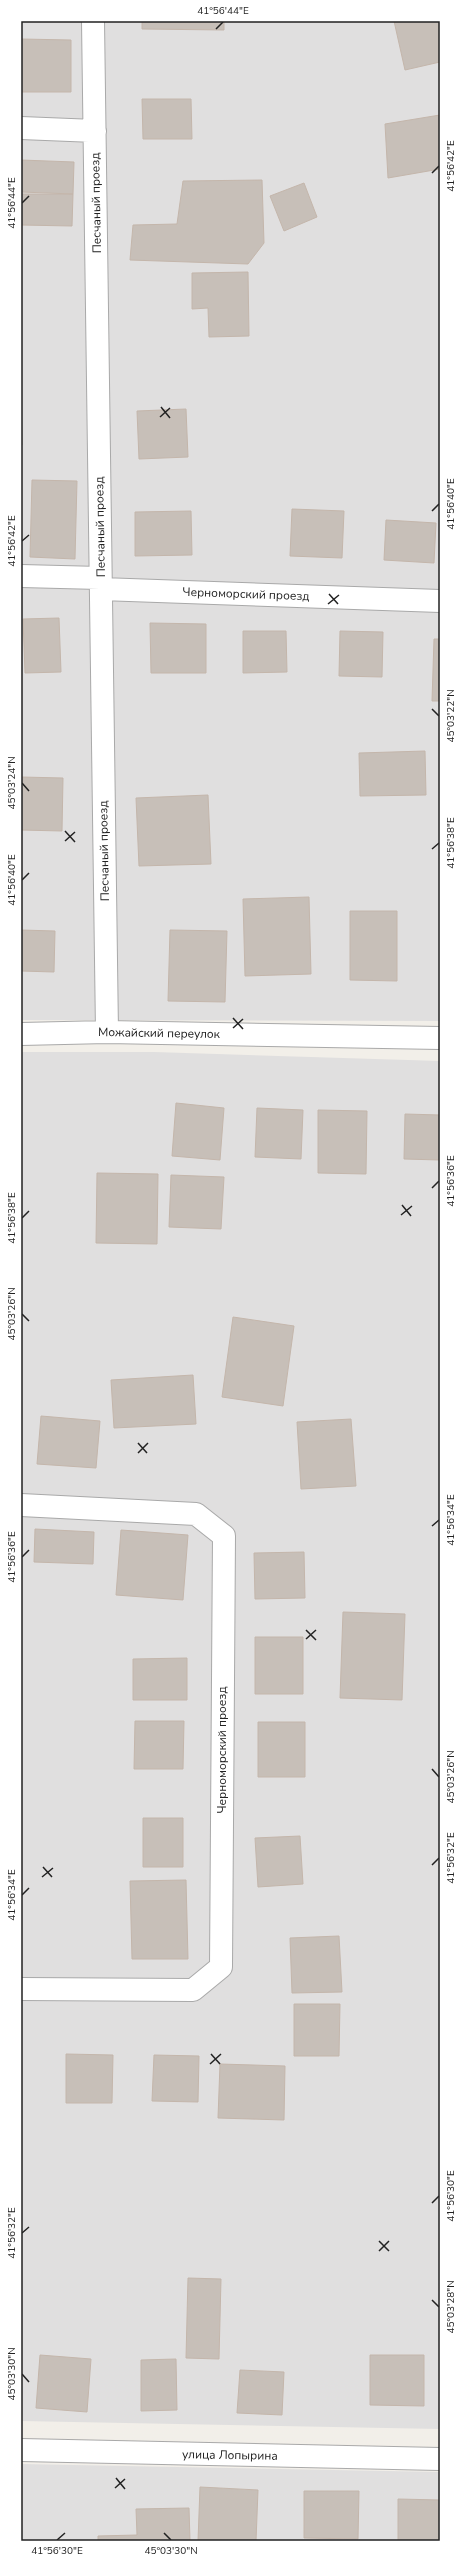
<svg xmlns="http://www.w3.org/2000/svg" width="461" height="2562" font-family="'Nunito Sans',sans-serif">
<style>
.residential{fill:#e0dfdf}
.building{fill:#c7bfb8;stroke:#c4b6ab}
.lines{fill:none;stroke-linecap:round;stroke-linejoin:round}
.minor-casing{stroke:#a9a9a9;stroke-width:24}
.minor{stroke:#fff;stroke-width:22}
.ticks{fill:none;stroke:#222;stroke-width:1.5}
.labels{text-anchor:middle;stroke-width:3;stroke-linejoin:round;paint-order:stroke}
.street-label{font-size:12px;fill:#222;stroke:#fff}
.neatline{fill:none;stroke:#222;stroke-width:1.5}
.ticks-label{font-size:10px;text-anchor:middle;fill:#222}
</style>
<rect width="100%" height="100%" fill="#f2efe9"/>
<!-- residential -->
<path class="residential" d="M21,21h419v1000l-419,-1z
M21,1052h133l286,9v1368l-419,-8z
M21,2464l419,8v69h-419z"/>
<!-- building -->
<path class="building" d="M142,21h82v9l-82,-1z
M394,21h46v41l-35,8z
M21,39l50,1v52h-50z
M142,99h49l1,40h-49z
M440,115v54l-52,9 -3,-54z
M21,160l53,2 -1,32 -52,-2z
M262,180l2,63 -16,21 -118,-4 3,-35 44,-1 6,-43z
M304,183l13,34 -33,14 -14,-35z
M21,194h52l-1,32 -51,-1z
M248,272l1,64 -40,1 -1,-29 -16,1v-36z
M21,391l1,54h-1z
M186,409l2,48 -49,2 -2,-48z
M32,480l45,1 -2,78 -45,-2z
M292,509l52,2 -2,47 -52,-2z
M191,511l1,44 -57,1v-44z
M386,520l50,3 -2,40 -50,-3z
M59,618l2,54 -36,1 -2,-54z
M150,623l56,1v49h-55z
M243,631h43l1,41 -44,1z
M340,631l43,1 -1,45 -43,-1z
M434,639h6v62h-8z
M425,751l1,44 -66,1 -1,-43z
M21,777l42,1 -1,53 -41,-1z
M208,795l3,69 -72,2 -3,-68z
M309,897l2,77 -66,2 -2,-77z
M350,911h47v70l-47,-1z
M21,930l34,1 -1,41 -33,-1z
M170,930l57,1 -2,71 -57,-1z
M176,1103l48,5 -4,52 -48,-4z
M257,1108l46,2 -2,49 -46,-2z
M318,1110l49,1 -1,63 -48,-1z
M405,1114l35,1v45l-36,-1z
M97,1173l61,1 -1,70 -61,-1z
M171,1175l53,2 -3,52 -52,-2z
M233,1317l61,9 -11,80 -61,-9z
M193,1375l3,49 -82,4 -3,-48z
M41,1416l59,5 -4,47 -59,-4z
M351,1419l5,67 -55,3 -4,-67z
M35,1529l59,3 -1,32 -59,-2z
M121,1530l67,5 -5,65 -67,-5z
M304,1552l1,46 -50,1 -1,-46z
M343,1612l62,2 -3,86 -62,-2z
M255,1637h48v57h-48z
M187,1658v42h-54v-41z
M135,1721h49l-1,48h-49z
M258,1722h47v55h-47z
M143,1818h40v49h-40z
M300,1836l3,48 -45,3 -3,-49z
M186,1880l2,79h-56l-2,-78z
M339,1936l3,56 -50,1 -2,-55z
M294,2004h46l-1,52h-45z
M66,2054l47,1 -1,48h-46z
M154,2055l45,1 -1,46 -46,-1z
M220,2064l65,2 -1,54 -66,-2z
M188,2278l33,1 -2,80 -33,-1z
M40,2355l51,4 -4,53 -51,-4z
M370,2355h54v51l-54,-1z
M176,2359l1,51 -36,1v-51z
M240,2370l44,2 -2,43 -45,-2z
M200,2487l58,3 -2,51h-58z
M304,2491h55l-1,48 -54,-1z
M398,2499l42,1v41h-42z
M189,2508l1,33h-92v-5l39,-1 -1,-26z"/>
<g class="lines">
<!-- minor casing -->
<g class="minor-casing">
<path id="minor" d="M93,21l14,1011
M21,128l74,3
M21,576l79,2
M101,589l339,12
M21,1034l86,-2 333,6
M21,1505l175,9 28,22 -3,431 -28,23 -172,-1
M21,2450l419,9"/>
</g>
<!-- minor -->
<use href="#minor" class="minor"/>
</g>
<!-- ticks -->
<path class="ticks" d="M216,29l7,-7M432,173l7,-7M22,203l7,-7M161,407l9,11M160,417l10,-9M432,511l7,-7M22,541l7,-6M329,594l9,10M328,604l11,-9M432,709l7,7M22,783l7,8M65,831l10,11M65,841l10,-9M432,849l7,-6M22,880l7,-7M233,1018l10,11M233,1028l10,-9M432,1188l7,-7M402,1205l9,11M401,1215l11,-9M22,1218l7,-7M22,1314l7,7M138,1443l9,10M138,1453l10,-10M432,1526l7,-6M22,1557l7,-7M306,1630l10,10M306,1639l10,-9M432,1769l7,8M432,1865l7,-7M43,1867l9,10M42,1877l11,-9M22,1895l7,-7M211,2054l9,10M210,2064l11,-10M432,2203l7,-7M22,2233l7,-6M379,2241l10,10M379,2251l10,-10M432,2300l7,7M22,2374l7,8M116,2478l9,11M115,2488l10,-9M164,2533l7,7M57,2540l8,-7"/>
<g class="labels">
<!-- street labels -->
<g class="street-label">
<text transform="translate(96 203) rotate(-91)" y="4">Песчаный проезд</text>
<text transform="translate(100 527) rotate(-91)" y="4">Песчаный проезд</text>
<text transform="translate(246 594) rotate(2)" y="4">Черноморский проезд</text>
<text transform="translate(104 851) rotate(-91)" y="4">Песчаный проезд</text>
<text transform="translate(159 1033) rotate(1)" y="4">Можайский переулок</text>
<text transform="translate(222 1750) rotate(-90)" y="4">Черноморский проезд</text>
<text transform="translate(230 2455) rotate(1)" y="4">улица Лопырина</text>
</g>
</g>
<!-- border -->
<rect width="461" height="2562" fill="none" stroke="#ffffff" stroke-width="44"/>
<rect x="22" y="22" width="417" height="2518" class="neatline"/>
<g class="ticks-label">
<text x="223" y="14">41°56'44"E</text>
<text transform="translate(450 166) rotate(-90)" y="4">41°56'42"E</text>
<text transform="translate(11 203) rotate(-90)" y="4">41°56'44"E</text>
<text transform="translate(450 504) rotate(-90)" y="4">41°56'40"E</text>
<text transform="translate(11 541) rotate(-90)" y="4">41°56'42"E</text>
<text transform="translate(450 716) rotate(-90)" y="4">45°03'22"N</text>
<text transform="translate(11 783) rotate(-90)" y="4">45°03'24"N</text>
<text transform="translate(450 843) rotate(-90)" y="4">41°56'38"E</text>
<text transform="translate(11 880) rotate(-90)" y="4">41°56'40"E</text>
<text transform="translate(450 1181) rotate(-90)" y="4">41°56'36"E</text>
<text transform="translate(11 1218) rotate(-90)" y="4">41°56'38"E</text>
<text transform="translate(11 1314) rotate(-90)" y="4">45°03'26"N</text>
<text transform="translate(450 1520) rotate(-90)" y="4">41°56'34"E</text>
<text transform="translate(11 1557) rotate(-90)" y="4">41°56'36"E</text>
<text transform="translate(450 1777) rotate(-90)" y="4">45°03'26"N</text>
<text transform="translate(450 1858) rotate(-90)" y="4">41°56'32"E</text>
<text transform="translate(11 1895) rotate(-90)" y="4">41°56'34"E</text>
<text transform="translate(450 2196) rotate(-90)" y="4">41°56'30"E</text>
<text transform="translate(11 2233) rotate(-90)" y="4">41°56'32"E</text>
<text transform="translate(450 2307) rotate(-90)" y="4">45°03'28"N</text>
<text transform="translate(11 2374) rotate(-90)" y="4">45°03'30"N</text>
<text x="57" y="2554">41°56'30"E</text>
<text x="171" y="2554">45°03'30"N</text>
</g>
</svg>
